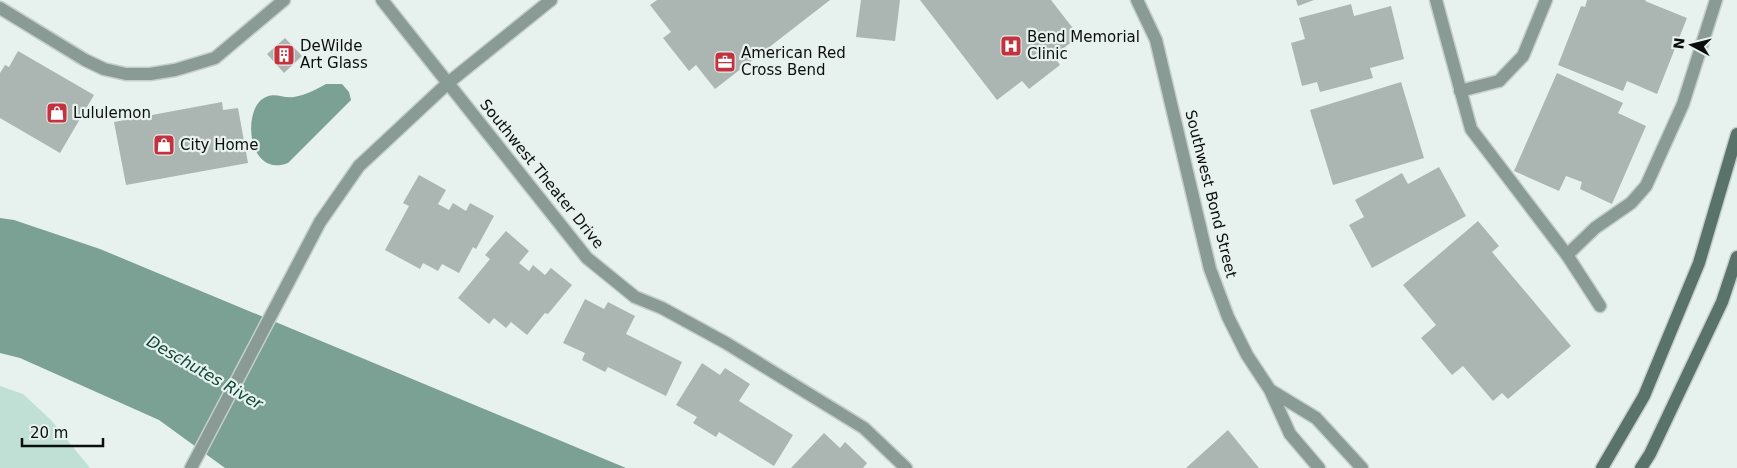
<svg xmlns="http://www.w3.org/2000/svg" width="1737" height="468" font-family="'DejaVu Sans',sans-serif">
<style>
.green{fill:#c1e0d5}
.water{fill:#7aa193}
.building{fill:#abb5b1}
.lines{fill:none;stroke-linecap:round;stroke-linejoin:round}
.service-casing{stroke:#c4ceca;stroke-width:15}
.minor-casing{stroke:#c4ceca;stroke-width:15}
.tertiary-casing{stroke:#c4ceca;stroke-width:15}
.secondary-casing{stroke:#c4ceca;stroke-width:15}
.service{stroke:#8a9b95;stroke-width:12}
.minor{stroke:#8a9b95;stroke-width:12}
.tertiary{stroke:#8a9b95;stroke-width:12}
.secondary{stroke:#5a736a;stroke-width:12}
.labels{text-anchor:middle;stroke-width:4.5;stroke-linejoin:round;paint-order:stroke}
.poi-label{font-size:15px;fill:#0a0e0d;stroke:#e7f2ee;text-anchor:start}
.street-label{font-size:15px;fill:#0a0e0d;stroke:#e7f2ee}
.water-label{font-size:16px;font-style:italic;fill:#0c4536;stroke:#e7f2ee}
</style>
<rect width="100%" height="100%" fill="#e7f2ee"/>
<!-- green -->
<path class="green" d="M0,386l23,8 28,26 39,48h-90z"/>
<!-- water -->
<path class="water" d="M326,84h16l7,8 2,8 -63,63c-38,15 -46,-46 -27,-63 13,-10 20,-1 33,-3 12,-2 21,-7 32,-13z
M0,218l14,2 86,29 526,219h-401l-66,-48 -139,-62 -20,-5z"/>
<!-- building -->
<path class="building" d="M657,0h173l-115,89 -19,-24 -7,6 -26,-33 8,-6 -21,-27z
M861,0h39l-5,41 -39,-4z
M920,0h131l28,36 -25,20 6,9 -31,24 -7,-8 -25,19z
M1296,0h18l-16,6z
M1587,0h59l-1,1 42,17 -30,76 -30,-13 -4,10 -65,-26 23,-59 4,1z
M1351,4l3,12 37,-10 13,53 -34,9 3,10 -53,14 -3,-10 -15,4 -11,-43 14,-4 -6,-21z
M285,38l17,18 -18,17 -17,-19z
M18,51l76,44 -34,58 -60,-35v-45l5,-8 4,2z
M1557,73l66,30 -5,10 28,13 -34,78 -32,-15 2,-7 -16,-6 -7,15 -45,-20z
M1401,82l23,76 -91,27 -23,-75z
M222,102l1,8 15,-2 10,55 -122,22 -12,-63z
M1439,167l27,49 -94,52 -23,-43 15,-8 -9,-17 47,-27 6,11z
M419,175l27,15 -8,14 11,6 4,-7 13,8 4,-8 24,13 -18,33 -3,-2 -14,26 -17,-9 -4,7 -15,-8 -3,6 -35,-19 24,-44 -6,-3z
M1478,221l21,25 -7,6 79,94 -63,53 -6,-6 -9,8 -30,-35 -11,9 -31,-37 15,-13 -33,-40z
M506,231l23,20 -10,12 10,8 4,-6 12,10 6,-7 21,17 -24,29 -3,-1 -18,22 -16,-13 -5,6 -12,-10 -5,6 -31,-26 32,-39 -5,-4z
M585,299l19,10 4,-7 27,14 -9,18 56,28 -16,34 -58,-29 -3,5 -23,-12 3,-7 -22,-10z
M702,363l18,12 5,-7 25,16 -11,17 54,34 -19,31 -55,-34 -3,5 -23,-14 4,-6 -21,-12z
M1228,430l31,38h-73z
M824,433l16,15 5,-6 22,21 -4,5h-72z"/>
<g class="lines">
<!-- service casing -->
<g class="service-casing">
<path id="service" d="M0,8l85,52 19,9 22,5h24l25,-4 40,-12 69,-58
M1567,255l28,-27 36,-25 15,-17 37,-82 33,-104"/>
</g>
<!-- minor casing -->
<g class="minor-casing">
<path id="minor" d="M382,0l205,258 48,39 27,11 64,35 138,85 42,40
M1436,0l35,129 96,126 33,51
M1460,91l39,-10 24,-25 23,-56
M191,468l129,-246 39,-56 89,-83 103,-83"/>
</g>
<!-- tertiary casing -->
<g class="tertiary-casing">
<path id="tertiary" d="M1137,0l19,40 54,229 18,48 19,38 23,35 20,44 29,34
M1270,390l46,28 46,50"/>
</g>
<!-- secondary casing -->
<g class="secondary-casing">
<path id="secondary" d="M1602,468l42,-72 55,-133 38,-129
M1641,468l9,-14 72,-152 15,-45"/>
</g>
<!-- service -->
<use href="#service" class="service"/>
<!-- minor -->
<use href="#minor" class="minor"/>
<!-- tertiary -->
<use href="#tertiary" class="tertiary"/>
<!-- secondary -->
<use href="#secondary" class="secondary"/>
</g>
<!-- icons -->
<defs>
<g id="hospital-square" transform="scale(1.125)"><rect x="-9" y="-9" width="18" height="18" rx="4" fill="#c3333f" stroke="#e7f2ee"/><path d="M-5-5h3v3.5h4V-5h3V5h-3V1.5h-4V5h-3Z" fill="#fff"/></g>
<g id="building-square" transform="scale(1.125)"><rect x="-9" y="-9" width="18" height="18" rx="4" fill="#c3333f" stroke="#e7f2ee"/><path d="M-4-6H4V6H1V3H-1V6H-4ZM-2.5-4.3h1.7v1.8h-1.7ZM.8-4.3h1.7v1.8H.8ZM-2.5-1h1.7V.8h-1.7ZM.8-1h1.7V.8H.8Z" fill="#fff"/></g>
<g id="office-square" transform="scale(1.125)"><rect x="-9" y="-9" width="18" height="18" rx="4" fill="#c3333f" stroke="#e7f2ee"/><path d="M-6-3h4V-5.5h4V-3h4V5H-6ZM-1-4.5V-3h2v-1.5ZM-6 0V1H6V0Z" fill="#fff"/></g>
<g id="shop-square" transform="scale(1.125)"><rect x="-9" y="-9" width="18" height="18" rx="4" fill="#c3333f" stroke="#e7f2ee"/><path d="M-5-2.5h2.3a2.7 3.5 0 0 1 5.4 0H5L5.5 6h-11ZM-1.5-2.5h3a1.5 2.3 0 0 0-3 0Z" fill="#fff"/></g>
</defs>
<g fill-rule="evenodd">
<use href="#hospital-square" x="1011" y="46"/>
<use href="#building-square" x="284" y="55"/>
<use href="#office-square" x="725" y="62"/>
<use href="#shop-square" x="57" y="113"/>
<use href="#shop-square" x="164" y="145"/>
</g>
<g class="labels">
<!-- poi labels -->
<g class="poi-label">
<text x="1027" y="42">Bend Memorial<tspan x="1027" dy="17">Clinic</tspan></text>
<text x="300" y="51">DeWilde<tspan x="300" dy="17">Art Glass</tspan></text>
<text x="741" y="58">American Red<tspan x="741" dy="17">Cross Bend</tspan></text>
<text x="73" y="118">Lululemon</text>
<text x="180" y="150">City Home</text>
</g>
<!-- street labels -->
<g class="street-label">
<text transform="translate(542 174) rotate(51)" y="5">Southwest Theater Drive</text>
<text transform="translate(1211 194) rotate(76)" y="5">Southwest Bond Street</text>
</g>
<!-- water labels -->
<g class="water-label">
<text transform="translate(205 372) rotate(30)" y="6">Deschutes River</text>
</g>
</g>
<!-- north arrow -->
<g transform="translate(1692 45) rotate(277)" stroke="#e7f2ee" stroke-width="4" paint-order="stroke">
<path d="M0-4L9 19L0 12L-9 19Z" fill="#0a0e0d"/>
<text y="-8" font-size="14" font-weight="bold" text-anchor="middle" fill="#0a0e0d">N</text>
</g>
<!-- scale -->
<path d="M22 438v8h81v-8" fill="none" stroke="#0a0e0d" stroke-width="2.5"/>
<text x="30" y="438" font-size="15" fill="#0a0e0d" stroke="#e7f2ee" stroke-width="4" paint-order="stroke">20 m</text>
</svg>
